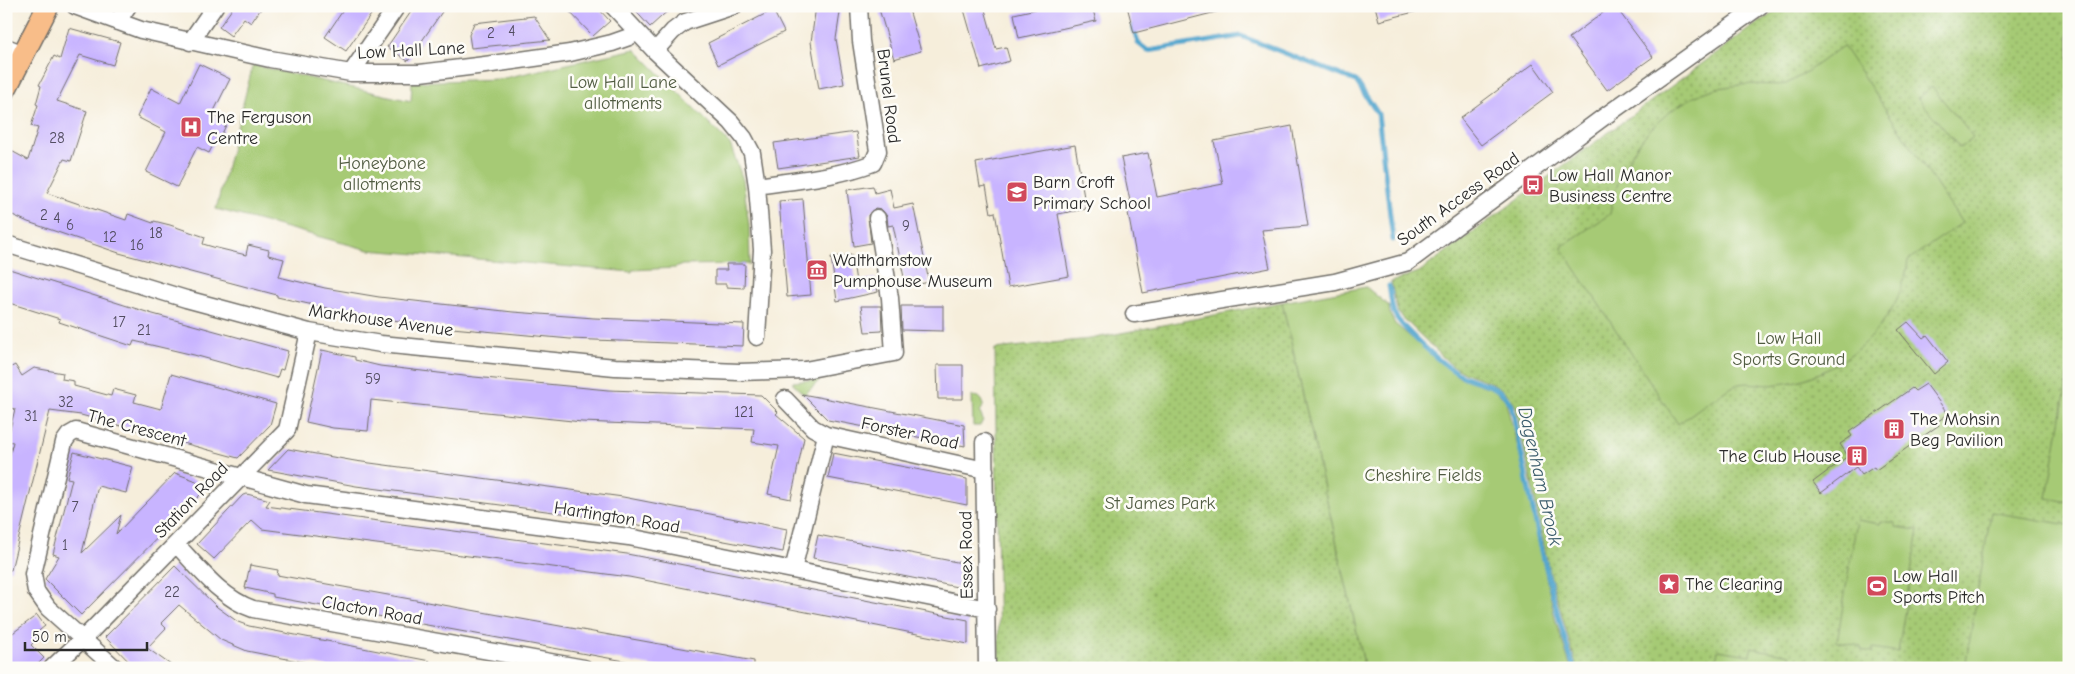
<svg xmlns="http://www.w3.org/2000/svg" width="2075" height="674" font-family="'Comic Neue',sans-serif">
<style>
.grass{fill:url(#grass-tufts);stroke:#687a50}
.park{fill:url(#park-dots);stroke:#687a50}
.garden{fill:#a6ca74;stroke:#687a50}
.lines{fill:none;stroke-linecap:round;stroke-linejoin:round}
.stream{stroke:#52a6ce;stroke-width:5}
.building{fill:#c8b4ff}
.minor-casing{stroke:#726f69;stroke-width:19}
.major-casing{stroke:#726f69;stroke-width:24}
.minor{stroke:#fff;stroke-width:16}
.major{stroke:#f8bd89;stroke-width:21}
.labels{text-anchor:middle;stroke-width:5;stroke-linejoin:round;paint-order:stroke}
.number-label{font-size:15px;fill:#524d60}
.street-label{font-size:18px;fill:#2b2b2b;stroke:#fdfcf7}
.park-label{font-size:18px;fill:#505b41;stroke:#fdfcf7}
.poi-label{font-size:18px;fill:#2b2b2b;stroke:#fdfcf7;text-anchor:start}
.water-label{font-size:19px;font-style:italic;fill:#3b5c6c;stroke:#fdfcf7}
</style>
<defs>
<pattern id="grass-tufts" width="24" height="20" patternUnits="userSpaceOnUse" patternTransform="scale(1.25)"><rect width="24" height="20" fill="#a6ca74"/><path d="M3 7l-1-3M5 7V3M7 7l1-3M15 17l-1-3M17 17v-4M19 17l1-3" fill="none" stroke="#87a45f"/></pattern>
<pattern id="park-dots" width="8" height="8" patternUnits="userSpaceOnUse" patternTransform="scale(1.25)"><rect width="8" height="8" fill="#a6ca74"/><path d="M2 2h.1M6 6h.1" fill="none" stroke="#87a45f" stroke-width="1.8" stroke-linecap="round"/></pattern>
</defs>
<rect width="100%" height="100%" fill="#fdfcf7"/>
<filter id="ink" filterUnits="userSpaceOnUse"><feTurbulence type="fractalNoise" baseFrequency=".02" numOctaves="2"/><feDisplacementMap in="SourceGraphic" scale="10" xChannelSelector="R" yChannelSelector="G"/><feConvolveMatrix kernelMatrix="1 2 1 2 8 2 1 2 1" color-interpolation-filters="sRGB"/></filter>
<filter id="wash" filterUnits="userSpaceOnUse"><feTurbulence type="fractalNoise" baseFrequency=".0096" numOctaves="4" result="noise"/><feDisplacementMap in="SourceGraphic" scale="20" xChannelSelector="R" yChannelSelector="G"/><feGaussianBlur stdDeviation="1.12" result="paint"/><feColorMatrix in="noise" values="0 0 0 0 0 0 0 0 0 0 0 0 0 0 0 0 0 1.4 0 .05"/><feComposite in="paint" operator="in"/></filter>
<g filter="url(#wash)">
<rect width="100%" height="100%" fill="#f6eedb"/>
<!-- grass -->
<path class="grass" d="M821,379l-17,16 -12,-13z"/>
<!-- park -->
<path class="park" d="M1784,6h285v662h-492l-28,-98 -33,-163c-15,-30 -40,-25 -65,-42l-53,-52 -7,-31 28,-10 330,-243z
M1282,302l83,366h-366l-4,-319 95,-10z"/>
<!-- garden -->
<path class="garden" d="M1843,46l119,177 -54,37c-5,52 -49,99 -98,117 -10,4 -22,6 -33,7 -12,3 -26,-3 -38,0 -10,2 -50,32 -61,40l-117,-177 49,-33c9,-57 47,-107 104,-125 9,-2 18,-3 27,-4 10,-2 40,1 45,-1 20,-10 39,-26 57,-38z
M635,49l95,95 13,36 6,45 1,39 -68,1 -7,3 -43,2v2l-263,-22 -153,-41 37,-144 158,36 1,-19 88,-3z
M1932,87l41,50 -13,11 -42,-50z
M1366,287l23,19 1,8 5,10 64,53 34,12 12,10 14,52 36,167 16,50h-206l-83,-366z
M2069,370v132l-22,-4z
M972,396l7,1c7,6 4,9 1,16l3,7 -3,6h-7z
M1991,512l78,13v143h-104z
M1857,520l23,4 1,-3 14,2v4l23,3 -20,122 -25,-4 -1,4 -11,-2v-4l-24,-4z
M1751,648l39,7 -1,6 41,7h-115l3,-18 32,5z"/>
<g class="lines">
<!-- stream -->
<path class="stream" d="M1133,26l5,17 10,8 93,-15 115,45 22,33 15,126
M1389,286c2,9 2,19 5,27 6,14 50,53 65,61 22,12 40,7 53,33 18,88 34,176 62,261"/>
</g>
<g id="blocks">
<!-- building -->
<path class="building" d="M229,6h34l-12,17 -7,-5 -13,18 -12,-9 13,-18z
M346,6h31l-31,45 -21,-14z
M415,6h31l-38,55 -21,-14z
M564,6h32l14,15 -17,15z
M631,6h42l-23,21z
M816,6h25l-5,33 8,45 -25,5 -8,-47z
M886,6h22l13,45 -27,8 -15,-50z
M963,6h21l12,43 10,-2 4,14 -29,8z
M1049,6h43l4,15 -77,17 -5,-24z
M1127,6h93v5l-86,22z
M1375,6h42l1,5 -39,10z
M1612,6h3l38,51 -46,33 -38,-52z
M773,10l11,22 -66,33 -10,-22z
M534,16l16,24 -79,8 -2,-13 5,-12z
M69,28l51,14 -7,23 -33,-10 -23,46 30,10 -16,50 -7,-2 -17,34 79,27 2,-6 25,9 1,-2 16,4 35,12 -2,7 10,3 33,8 2,-10 21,5 -1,5 16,4 -5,18 46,11 54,9 134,15 81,6 150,6 -1,22 -173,-7 -118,-11 -89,-12 -86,-19v-2l-158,-42 -91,-31 -22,-10v-64l22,12 10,-32 -7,-2 7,-21 -2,-1 5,-18 -2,-1 15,-29 6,3z
M199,64l31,15 -18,36 15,8 -6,13 -3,-1 -9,18 -12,-6 -20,40 -31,-15 20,-40 -29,-15 14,-29 29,15z
M1533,64l20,28 -72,53 -21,-27z
M1292,126l16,100 -46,4 8,38 -127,25 -17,-91 4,-1 -9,-43 27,-5 9,44 66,-13 -9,-43z
M856,132l4,24 -82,12 -4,-25z
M1075,145l11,64 -28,5 11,62 -61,11 -13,-75 -4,1 -5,-27 -6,1 -4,-24z
M873,186l2,7 15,-4 4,19 19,-4 16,78 -23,5 -13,-62 -5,1 -1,-10 -6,-7 -6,-1 -7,7 3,28 -17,3 -7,-56z
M803,199l8,96 -24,2 -8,-96z
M852,255l4,27 19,-4 3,14 -41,9 -6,-44z
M726,264h19l-1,24 -18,-1v-3h-11v-14h12z
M6,268l147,46 135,37 -5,19 -3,-1 -3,9 -83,-23 -60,-14 -2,5 -73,-24 1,-3 -54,-17z
M861,306h20l1,25 -17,1z
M901,306h42v25l-41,-1z
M1908,322l15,16 4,-3 21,27 -14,12 -36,-44z
M322,350l33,7v3l25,6 84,10 144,14 153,5 17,17 -2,2 28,24 -13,61 -23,-5 11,-48 -27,-4 2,-13 -172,-7 -211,-22 -3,31 -35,-3 -27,-6z
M15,365l7,11 12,-8 29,5 -1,6 12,2v5l37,10 2,-7 23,6 -2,7 27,7 10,-35 105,30 -6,21 -32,33 -157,-43 -31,-4 -39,159h-5v-100l7,-28 -6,-1 8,-32 -9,-2v-37z
M937,365h26v34h-25z
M1926,384l22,30 -11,8 2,3 -63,45 -2,-3 -12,8 -6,-8 -35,26 -8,-11 35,-26 -8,-12 12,-8 -3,-4 63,-44 3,3z
M802,394l162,31 1,21 -137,-26z
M288,449l67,12 268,36 164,32 -4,23 -176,-33 -251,-33 -88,-16z
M74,452l59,15 -7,26 -28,-7 -16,67 39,-38 -5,19 59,-61 19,7 11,10 -124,125 -36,-36 14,-23 -6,-2 19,-75 -5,-1z
M833,453l134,26v26l-139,-27z
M247,494l23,6 -4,6 361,48 341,66v24l-339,-67 -367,-48 -10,-9 -38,39 -17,-15 46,-49z
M818,535l149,29v25l-154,-31z
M250,565l28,5 -1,5 477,86v7h-91l-390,-71v-3l-28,-6z
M175,566l42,41 21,15 11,4 181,35 -1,7h-96l-86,-17 -26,-11 -42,-35 -18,18 5,5 -19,20 28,20h-40l-30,-31z
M37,615l8,11 -10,8 4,3 -8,8 13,13 -10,10h-28v-30z"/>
</g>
</g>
<g filter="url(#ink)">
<use href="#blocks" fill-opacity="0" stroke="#726f69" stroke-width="1"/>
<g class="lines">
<!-- minor casing -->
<g class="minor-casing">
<path id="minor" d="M75,6l66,24 129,29 81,14h69l65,-8 85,-12 42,-10 17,-6 8,-5
M613,6l42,45 76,71 13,16 8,15 5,33 5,64 -5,87
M117,22l11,-16
M190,42l25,-36
M6,47l18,7
M655,51l18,-20 12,-9 49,-16
M351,73l46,-67
M757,186c38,-6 80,-9 116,-23l5,-12 -17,-110 -2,-35
M6,244l180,55 123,33 72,12 234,23 124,5 66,-2 89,-17 -4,-55 -13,-80
M1134,314l201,-32 73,-20 193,-143 159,-113
M785,399l28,29 13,7 159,35
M984,442l3,226
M176,544c23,24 45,54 77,65l331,59
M793,570l33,-135
M52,668l40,-38 195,-200 22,-98
M115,668l-67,-60 -12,-17 -3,-17 31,-132 5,-7 7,-4 230,64 323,42 358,72"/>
</g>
<!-- major casing -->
<g class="major-casing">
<path id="major" d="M6,88l42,-82"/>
</g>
<!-- minor -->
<use href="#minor" class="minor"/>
<!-- major -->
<use href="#major" class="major"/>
</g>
</g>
<!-- icons -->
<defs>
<g id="hospital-square" transform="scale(1.125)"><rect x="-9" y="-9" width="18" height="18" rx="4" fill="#d1495b" stroke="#fdfcf7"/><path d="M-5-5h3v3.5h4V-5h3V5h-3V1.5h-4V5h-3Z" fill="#fff"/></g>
<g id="bus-square" transform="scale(1.125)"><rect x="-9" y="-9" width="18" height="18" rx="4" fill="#d1495b" stroke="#fdfcf7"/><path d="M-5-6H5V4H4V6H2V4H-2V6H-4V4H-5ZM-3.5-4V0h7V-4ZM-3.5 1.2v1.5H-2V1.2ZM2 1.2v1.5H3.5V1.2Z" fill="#fff"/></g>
<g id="school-square" transform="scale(1.125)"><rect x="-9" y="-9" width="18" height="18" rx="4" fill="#d1495b" stroke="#fdfcf7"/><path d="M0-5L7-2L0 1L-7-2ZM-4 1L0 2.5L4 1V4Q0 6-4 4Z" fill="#fff"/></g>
<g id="museum-square" transform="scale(1.125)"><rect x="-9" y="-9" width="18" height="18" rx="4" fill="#d1495b" stroke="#fdfcf7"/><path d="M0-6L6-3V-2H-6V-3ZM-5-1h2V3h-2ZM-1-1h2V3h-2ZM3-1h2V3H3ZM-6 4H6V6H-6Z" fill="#fff"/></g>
<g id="building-square" transform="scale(1.125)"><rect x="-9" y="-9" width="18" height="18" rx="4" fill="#d1495b" stroke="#fdfcf7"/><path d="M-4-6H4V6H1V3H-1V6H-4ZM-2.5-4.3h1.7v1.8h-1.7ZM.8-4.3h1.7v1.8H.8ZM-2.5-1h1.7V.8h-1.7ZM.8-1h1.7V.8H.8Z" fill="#fff"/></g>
<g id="sight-square" transform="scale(1.125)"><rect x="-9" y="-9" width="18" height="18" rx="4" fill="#d1495b" stroke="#fdfcf7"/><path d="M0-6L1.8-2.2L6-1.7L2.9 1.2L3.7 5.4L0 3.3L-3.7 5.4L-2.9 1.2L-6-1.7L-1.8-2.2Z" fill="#fff"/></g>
<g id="stadium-square" transform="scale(1.125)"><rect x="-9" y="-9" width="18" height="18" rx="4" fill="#d1495b" stroke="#fdfcf7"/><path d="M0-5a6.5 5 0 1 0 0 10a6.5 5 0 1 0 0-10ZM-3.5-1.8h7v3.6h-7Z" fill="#fff"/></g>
</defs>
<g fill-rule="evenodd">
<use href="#hospital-square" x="191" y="127"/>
<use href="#bus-square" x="1533" y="185"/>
<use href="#school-square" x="1017" y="192"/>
<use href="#museum-square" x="817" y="270"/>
<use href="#building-square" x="1894" y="429"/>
<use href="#building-square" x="1857" y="456"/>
<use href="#sight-square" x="1669" y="584"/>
<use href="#stadium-square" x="1877" y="586"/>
</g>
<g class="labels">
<!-- number labels -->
<g class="number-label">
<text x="512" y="36">4</text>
<text x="491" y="38">2</text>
<text x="57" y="143">28</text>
<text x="44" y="220">2</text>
<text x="57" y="223">4</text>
<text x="70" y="230">6</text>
<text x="906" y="231">9</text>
<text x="156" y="238">18</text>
<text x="110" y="242">12</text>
<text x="137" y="250">16</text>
<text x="119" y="327">17</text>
<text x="144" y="335">21</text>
<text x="373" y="384">59</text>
<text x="66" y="407">32</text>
<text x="744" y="417">121</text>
<text x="31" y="421">31</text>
<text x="75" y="512">7</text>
<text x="65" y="550">1</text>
<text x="172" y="597">22</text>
</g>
<!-- street labels -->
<g class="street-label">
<text transform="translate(411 50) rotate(-3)" y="6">Low Hall Lane</text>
<text transform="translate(889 96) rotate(83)" y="6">Brunel Road</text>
<text transform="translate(1458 199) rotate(-36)" y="6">South Access Road</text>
<text transform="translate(381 320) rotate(8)" y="6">Markhouse Avenue</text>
<text transform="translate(137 428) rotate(15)" y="6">The Crescent</text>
<text transform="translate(910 433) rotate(12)" y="6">Forster Road</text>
<text transform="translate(191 500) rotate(-46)" y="6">Station Road</text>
<text transform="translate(617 517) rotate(9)" y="6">Hartington Road</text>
<text transform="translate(966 555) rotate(-91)" y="6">Essex Road</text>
<text transform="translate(372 610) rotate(10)" y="6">Clacton Road</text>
</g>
<!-- park labels -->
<g class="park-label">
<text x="623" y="88">Low Hall Lane<tspan x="623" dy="21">allotments</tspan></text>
<text x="382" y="169">Honeybone<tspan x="382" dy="21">allotments</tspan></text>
<text x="1789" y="344">Low Hall<tspan x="1789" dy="21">Sports Ground</tspan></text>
<text x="1423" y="481">Cheshire Fields</text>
<text x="1160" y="509">St James Park</text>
</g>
<!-- poi labels -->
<g class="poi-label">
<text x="207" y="123">The Ferguson<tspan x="207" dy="21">Centre</tspan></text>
<text x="1549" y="181">Low Hall Manor<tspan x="1549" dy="21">Business Centre</tspan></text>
<text x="1033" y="188">Barn Croft<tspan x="1033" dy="21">Primary School</tspan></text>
<text x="833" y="266">Walthamstow<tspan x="833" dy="21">Pumphouse Museum</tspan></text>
<text x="1910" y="425">The Mohsin<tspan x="1910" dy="21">Beg Pavilion</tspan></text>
<text x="1841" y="462" text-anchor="end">The Club House</text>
<text x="1893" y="582">Low Hall<tspan x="1893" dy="21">Sports Pitch</tspan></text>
<text x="1685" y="590">The Clearing</text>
</g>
<!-- water labels -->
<g class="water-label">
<text transform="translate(1541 476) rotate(77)" y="7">Dagenham Brook</text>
</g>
</g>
<!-- margin -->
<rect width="2075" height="674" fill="none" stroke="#fdfcf7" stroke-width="25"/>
<!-- scale -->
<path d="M25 642v8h122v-8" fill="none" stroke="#2b2b2b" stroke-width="2.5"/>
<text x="32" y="642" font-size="15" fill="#2b2b2b" stroke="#fdfcf7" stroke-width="4" paint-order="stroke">50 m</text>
</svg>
